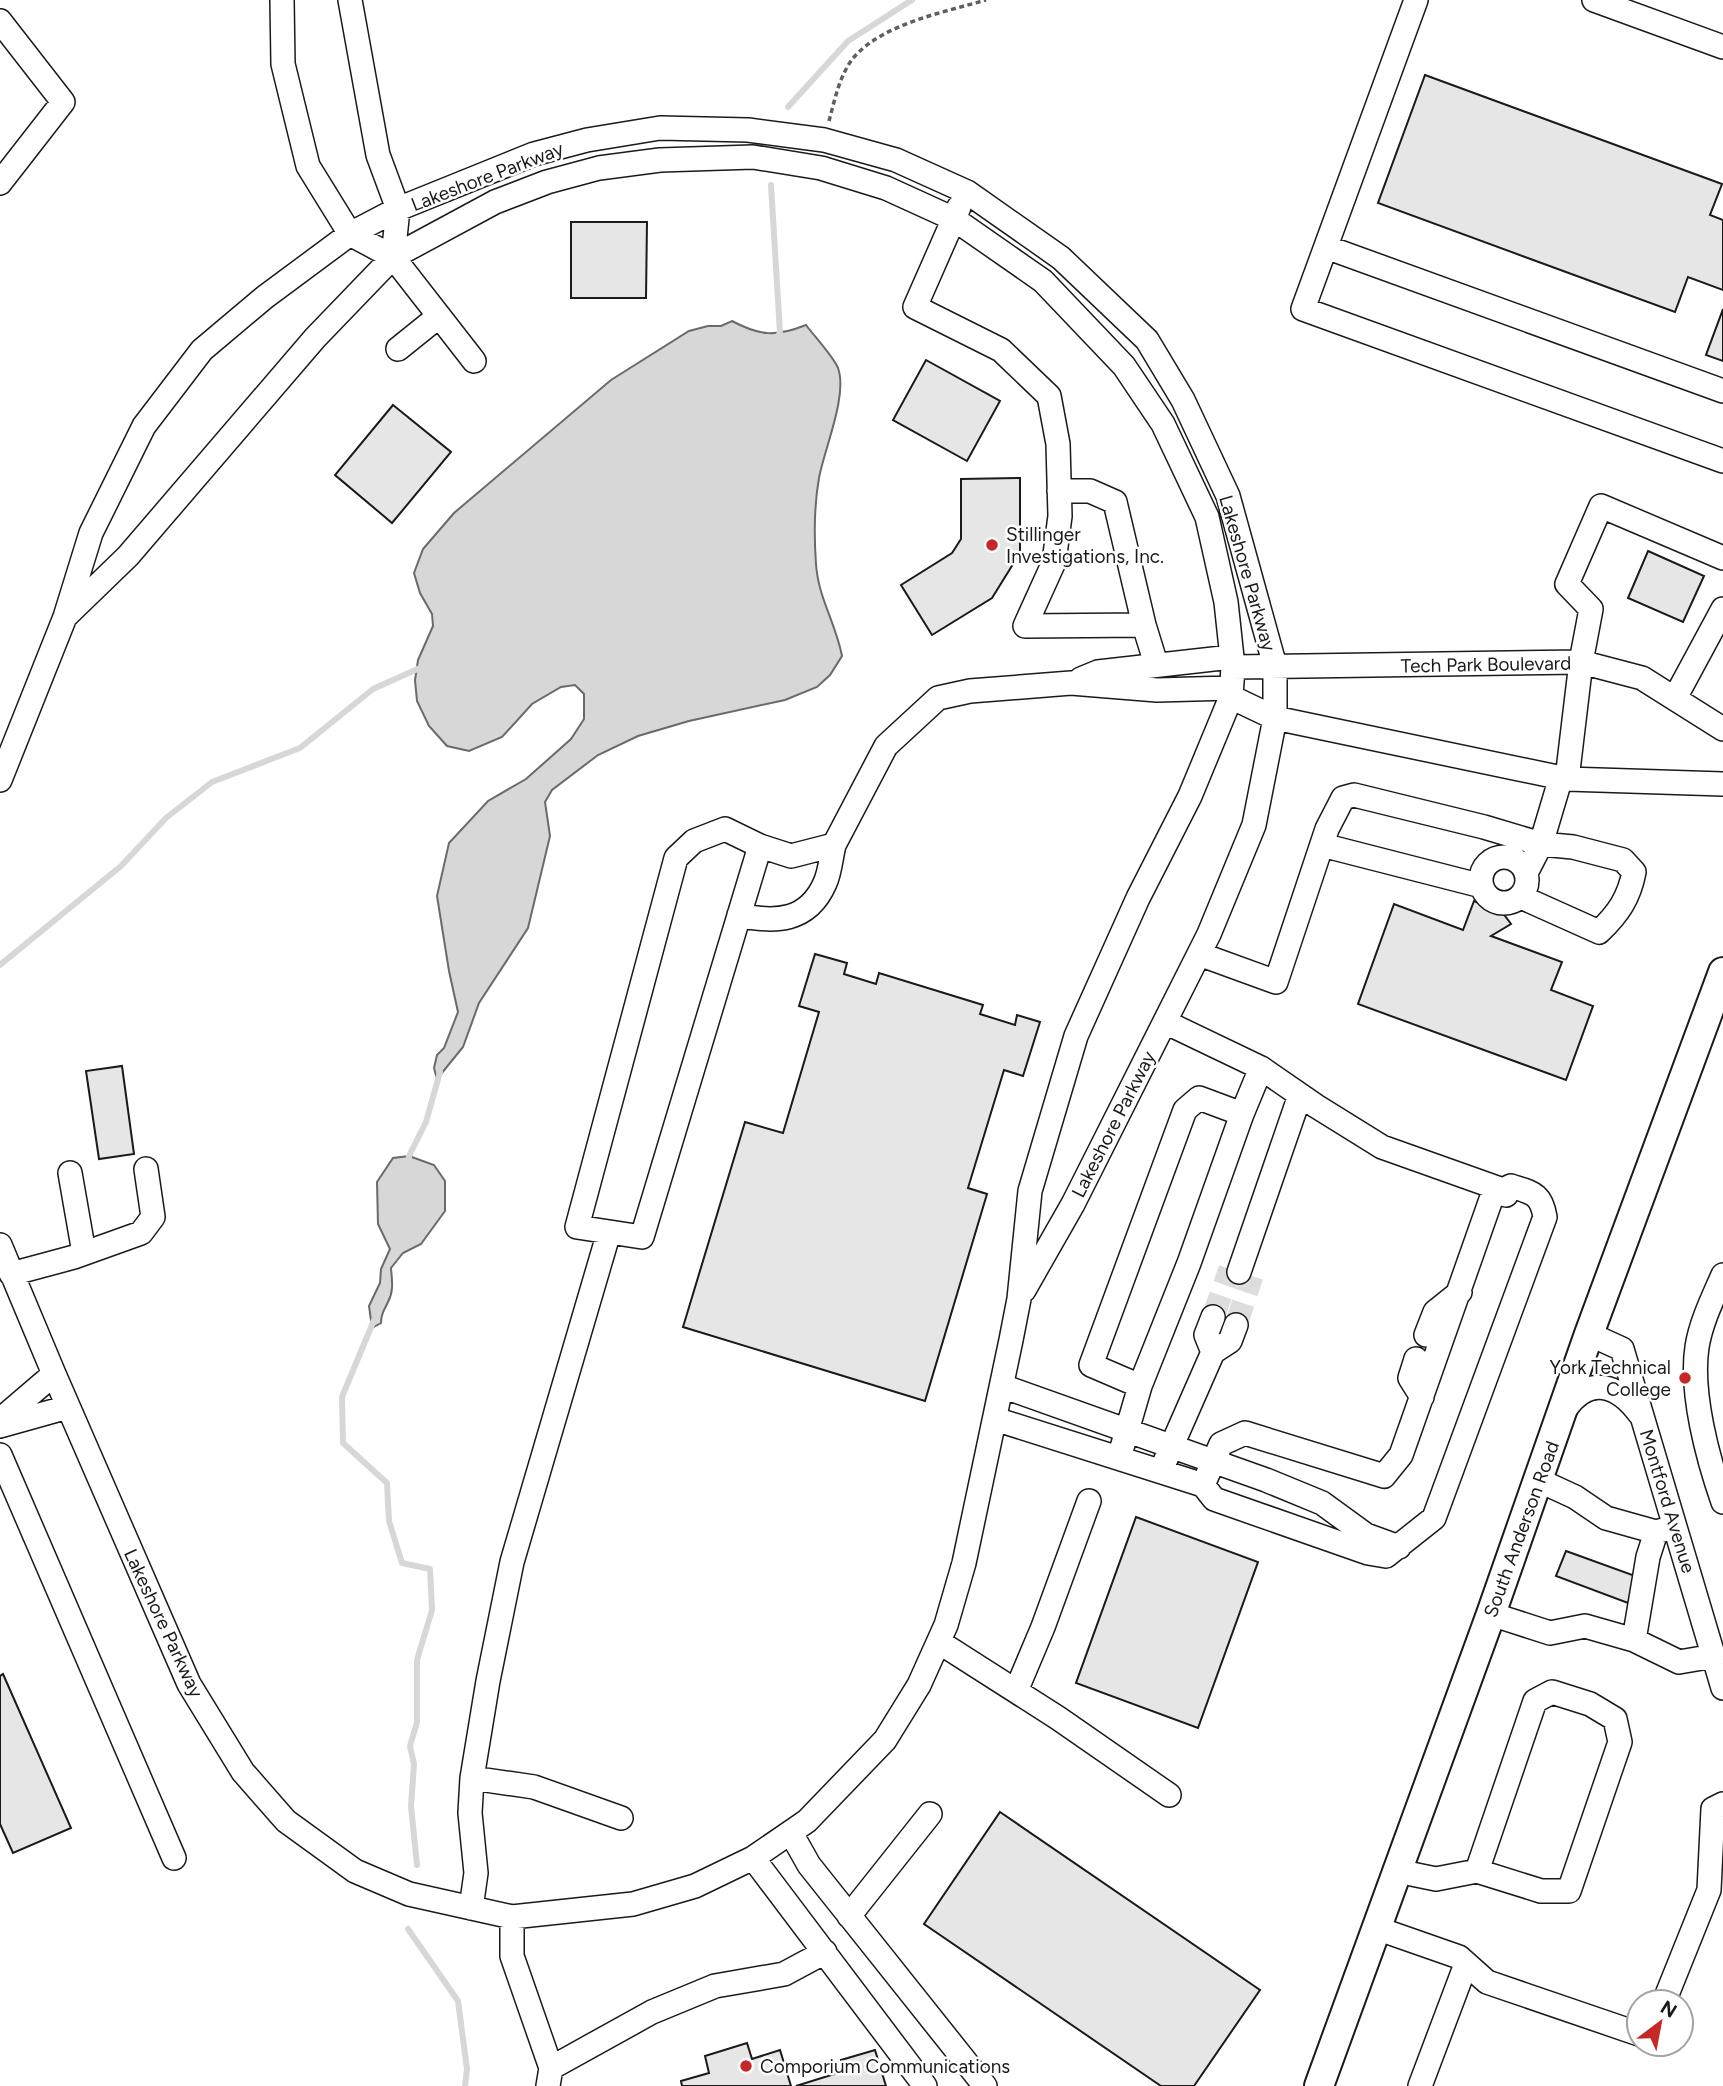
<svg xmlns="http://www.w3.org/2000/svg" width="1723" height="2086" font-family="Figtree,sans-serif">
<style>
.water{fill:#d7d7d7;stroke:#6a6a6a;stroke-width:2}
.lines{fill:none;stroke-linecap:round;stroke-linejoin:round}
.stream{stroke:#d7d7d7;stroke-width:6}
.building{fill:#e6e6e6;stroke:#1a1a1a;stroke-width:2}
.minor-tunnel{stroke:#ddd;stroke-width:23;stroke-dasharray:23 11;stroke-linecap:butt}
.minor-casing{stroke:#1a1a1a;stroke-width:26}
.major-casing{stroke:#1a1a1a;stroke-width:32}
.path{stroke:#5f5f5f;stroke-width:3.5;stroke-dasharray:5 3.5;stroke-linecap:butt}
.minor{stroke:#fff;stroke-width:23}
.major{stroke:#fff;stroke-width:28}
.poi-dot{fill:#c62828;stroke:#fff;stroke-width:2.5}
.labels{text-anchor:middle;stroke-width:5;stroke-linejoin:round;paint-order:stroke}
.street-label{font-size:19px;fill:#1a1a1a;stroke:#fff}
.poi-label{font-size:19px;fill:#1a1a1a;stroke:#fff;text-anchor:start}
</style>
<rect width="100%" height="100%" fill="#fff"/>
<!-- water -->
<path class="water" d="M732,321c28,15 44,16 74,4 9,12 27,31 32,43 10,27 -14,82 -19,110 -5,28 -5,58 -3,86 2,33 20,60 26,92l-12,19 -13,12 -32,13 -96,21 -51,15 -40,19 -46,35 -7,12 5,34 -22,92 -49,75 -16,44 -26,32 -3,-11 3,-13 7,-7 14,-36 -9,-41 -12,-75 12,-53 39,-42 38,-22 45,-40 13,-20v-25l-9,-9 -14,2 -29,17 -30,33 -33,14 -22,-5 -18,-20 -12,-25 -2,-21 3,-20 15,-34 -1,-12 -12,-21 -6,-20 9,-24 31,-36 157,-133 78,-49 19,-5h13z
M409,1156l25,9 11,16v30l-24,33 -18,9 -12,15c1,12 3,23 -3,34 -4,9 -7,11 -7,21l-9,5 -3,-22 11,-23 1,-14 9,-20 -12,-25 -1,-42 16,-24z"/>
<g class="lines">
<!-- stream -->
<path class="stream" d="M788,107l60,-66 64,-41
M771,185l9,148 -4,6
M0,965l121,-99 45,-48 46,-36 88,-34 73,-59 49,-22
M409,1164v-8l17,-34 14,-50
M374,1320l-32,77 1,46 44,40 2,38 13,42 28,6 2,41 -15,50v62l-7,24 4,18 -3,42 6,59
M408,1929l50,72 9,68 -2,17"/>
</g>
<!-- building -->
<path class="building" d="M1425,75l297,109 -12,31 13,5v70l-35,-13 -13,35 -297,-109z
M571,222h76l-1,76h-75z
M1723,309v52l-17,-6z
M926,360l74,41 -33,60 -74,-41z
M393,405l58,47 -59,71 -57,-48z
M1020,478v75l-28,45 -60,37 -31,-50 51,-32 9,-14v-60z
M1648,551l56,25 -21,46 -55,-24z
M1474,901l28,11 9,12 -20,12 71,26 -11,28 42,16 -27,74 -208,-76 36,-100 69,26z
M815,954l32,9 -3,11 32,10 3,-11 104,32 -3,9 35,11 2,-10 23,7 -17,54 -19,-6 -36,118 19,6 -62,207 -242,-74 62,-205 38,11 36,-121 -20,-6z
M122,1066l12,88 -35,5 -13,-88z
M1136,1517l122,45 -60,166 -122,-45z
M1566,1551l72,26 -10,26 -72,-27z
M3,1674l68,154 -58,25 -13,-29v-148z
M1000,1812l260,178 -66,96h-33l-237,-162z
M747,2043l5,16 28,-9 11,36h-109l-1,-5 28,-8 -4,-17z
M875,2050l11,36h-90l48,-15 -3,-11z"/>
<g class="lines">
<!-- minor-tunnel -->
<path class="minor-tunnel" d="M1213,1317l17,-48
M1236,1325l16,-49"/>
<!-- minor casing -->
<g class="minor-casing">
<path id="minor" d="M282,0l1,64 25,102 42,68 43,23 46,59 -41,33
M350,0l28,155 20,54 -5,48
M1416,0l-113,309 420,152
M1594,0l129,47
M0,21l63,81 -63,81
M959,207l-44,100 86,43 48,46 9,48 2,72 -6,46 -29,64 119,-1
M1326,247l397,144
M439,316l35,45
M1059,491h31l25,11 29,123 12,39
M1233,667l348,-5 61,16 81,51
M1081,679l17,-7 133,-15
M1231,697l44,21 292,61 156,5
M1675,698l48,-89
M1567,779l14,-117 10,-53 -24,-25 34,-78 122,52
M0,780l65,-163 26,-84 53,-107 58,-76 63,-53 85,-63 48,-25 136,-55 53,-14 73,-12 88,2 76,10 72,20 71,32 94,66 86,82 36,60 45,96 47,170v52l-21,107 -45,109 -136,270 -49,86
M1322,845l160,41
M760,846l-35,-17 -31,12 -18,17 -99,369 65,10 118,-391 31,10 43,-11 52,-99 52,-48 32,-7 101,-8 86,7 74,-2
M1481 880a23 23 0 1 1 46 0a23 23 0 1 1-46 0Z
M1521,897l78,35c19,-18 30,-34 35,-60l-11,-12 -50,-13 -32,-3 -15,29
M739,915c36,8 69,7 86,-32 5,-11 6,-26 9,-38
M1199,954l77,28 51,-153 16,-31 11,-3 130,32 57,17 20,-67
M1165,1022l96,46 55,38 66,41 121,43 3,5
M1242,1114l19,-46
M70,1173l14,80
M0,1245l54,129 135,310 54,88 43,49 69,50 54,23 103,23 121,-13 62,-18 58,-28 54,-37 78,-81 34,-55 27,-60 18,-62 47,-223 8,-41 11,-108 46,-155 62,-138 52,-102 41,-99 2,-30 -7,-65 -19,-85 -44,-93 -39,-58 -81,-85 -89,-62 -68,-31 -65,-20 -68,-11 -93,3 -61,8 -52,14 -52,20 -102,55 -78,81 -187,218 -63,61
M1239,1272l61,-177
M11,1274l63,-17 67,-24 12,-16 -7,-48
M1723,1275c-10,23 -22,47 -26,72 -7,46 11,112 26,155
M1589,1334l33,15 101,339
M1426,1335l9,-23 25,-20
M1213,1352l17,-11 6,-16
M1416,1359l-6,19 12,19
M1002,1386l264,94 56,23 44,32 33,12
M1564,1408h2c24,-33 52,-23 73,5
M995,1419l208,66 11,14 154,54 18,3 48,-38 111,-301c-4,-24 -13,-24 -34,-31l-8,4
M0,1420l54,-46
M0,1426l68,-19
M0,1455l174,403
M1119,1458l21,-72 49,-123 53,-149 -43,-16 -14,12 -94,255 49,21
M1166,1459l47,-107 -7,-17 7,-18
M1538,1480l37,17 31,21 50,14 14,-4
M1203,1485l18,-41 24,-11 139,43 17,-21 94,-267
M1656,1532l-8,25 -14,83 45,22 35,-6
M1491,1614l59,19 35,-7 49,14
M939,1642l119,76 111,77
M1016,1691l27,-64 46,-126
M472,1778l62,9 87,31
M791,1833l18,32 176,221
M753,1858l172,228
M1397,1871l39,8 41,-8 58,-170 17,-9 38,12 25,15 5,23 -51,149h-28l-64,-20
M471,1908l5,-35 -6,-60 2,-35 16,-97 24,-119 97,-330
M849,1916l81,-102
M512,1917v39l39,112 -3,18
M1376,1928l83,29 28,25 152,52
M1664,2002l45,-112 4,-81 10,-5
M551,2068l101,-56 63,-26 69,-12 41,-22
M1420,2086l46,-122"/>
</g>
<!-- major casing -->
<g class="major-casing">
<path id="major" d="M1319,2086l172,-472 98,-280 134,-362"/>
</g>
<!-- path -->
<path class="path" d="M829,121c6,-22 11,-48 26,-65 30,-33 90,-44 131,-56"/>
<!-- minor -->
<use href="#minor" class="minor"/>
<!-- major -->
<use href="#major" class="major"/>
</g>
<!-- markers -->
<g class="poi-dot">
<circle cx="992" cy="545" r="7"/>
<circle cx="1685" cy="1378" r="7"/>
<circle cx="746" cy="2066" r="7"/>
</g>
<g class="labels">
<!-- street labels -->
<g class="street-label">
<text transform="translate(487 176) rotate(-21)" y="7">Lakeshore Parkway</text>
<text transform="translate(1248 573) rotate(74)" y="7">Lakeshore Parkway</text>
<text transform="translate(1486 664) rotate(-1)" y="7">Tech Park Boulevard</text>
<text transform="translate(1113 1124) rotate(-63)" y="7">Lakeshore Parkway</text>
<text transform="translate(1668 1501) rotate(73)" y="7">Montford Avenue</text>
<text transform="translate(1521 1529) rotate(-70)" y="7">South Anderson Road</text>
<text transform="translate(164 1623) rotate(65)" y="7">Lakeshore Parkway</text>
</g>
<!-- poi labels -->
<g class="poi-label">
<text x="1006" y="541">Stillinger<tspan x="1006" dy="22">Investigations, Inc.</tspan></text>
<text x="1671" y="1374" text-anchor="end">York Technical<tspan x="1671" dy="22">College</tspan></text>
<text x="760" y="2073">Comporium Communications</text>
</g>
</g>
<!-- north arrow -->
<g transform="translate(1660 2023) rotate(32)"><circle r="33" fill="#ffffff" stroke="#a3a3a3" stroke-width="2"/>
<path d="M0-5L12 26L0 18L-12 26Z" fill="#c62828"/>
<text y="-10" font-size="19" font-weight="bold" text-anchor="middle" fill="#1a1a1a">N</text>
</g>
</svg>
